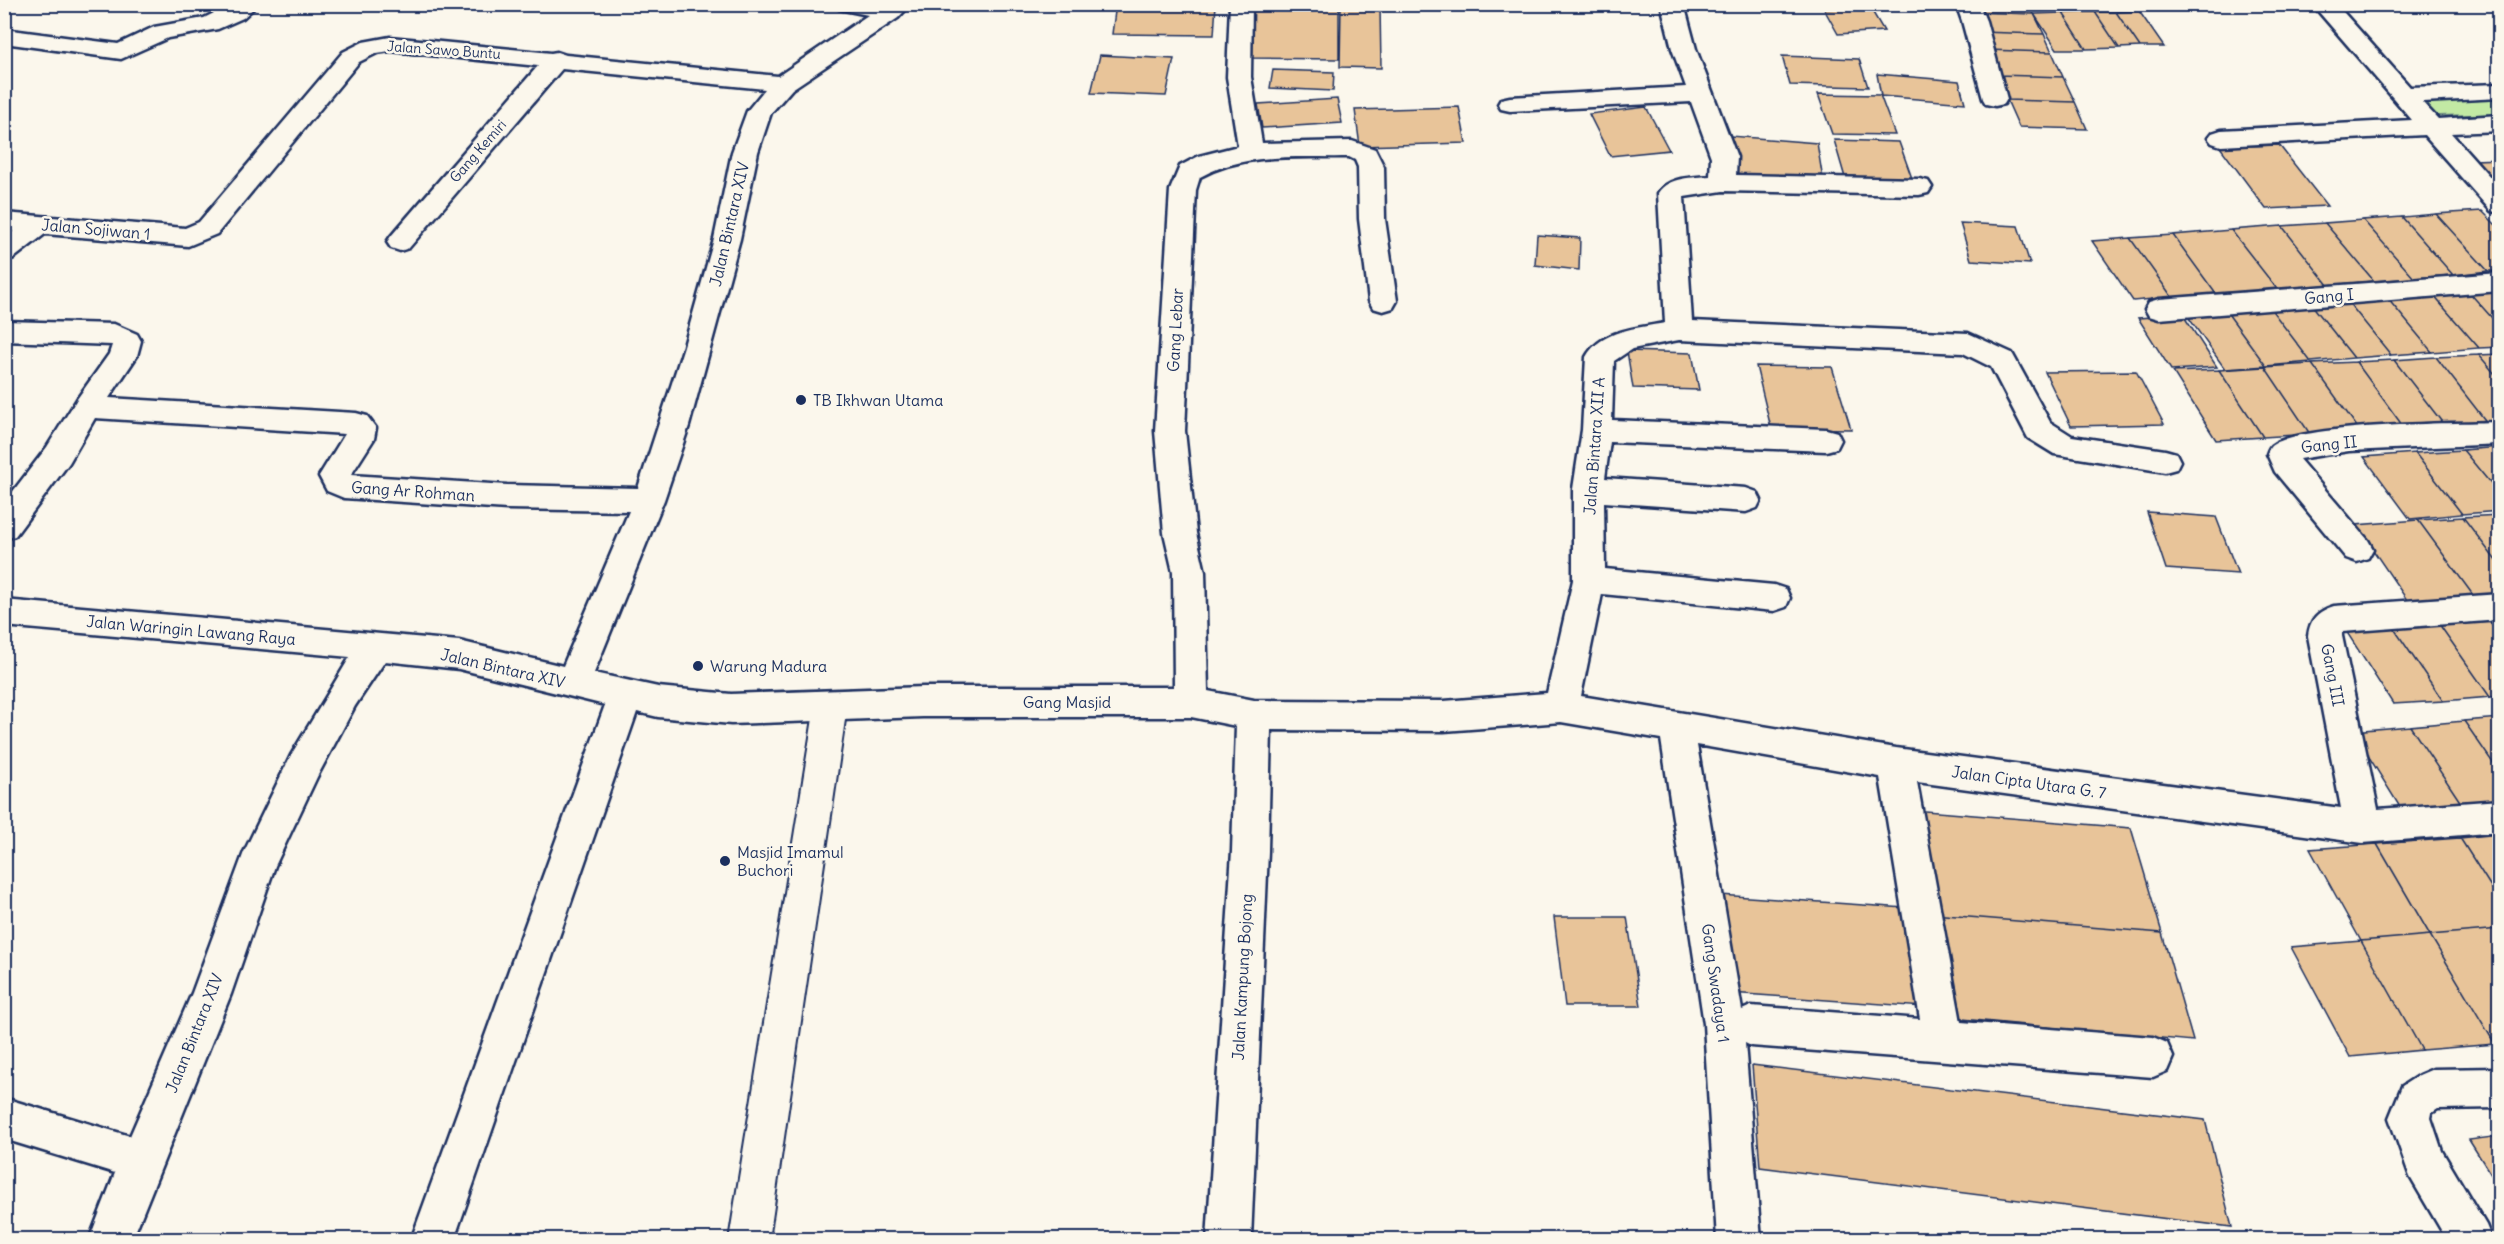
<svg xmlns="http://www.w3.org/2000/svg" width="2504" height="1244" font-family="Delius,sans-serif">
<style>
.green{fill:#c2e9a4;stroke:#6e8c81;stroke-width:1.5}
.building{fill:#e8c499;stroke:#1b2f5e;stroke-width:1.5}
.lines{fill:none;stroke-linecap:round;stroke-linejoin:round}
.service-casing{stroke:#1b2f5e;stroke-width:4}
.minor-casing{stroke:#1b2f5e;stroke-width:5}
.service{fill:#fbf7ec;fill-rule:evenodd}
.minor{fill:#fbf7ec;fill-rule:evenodd}
.poi-dot{fill:#1b2f5e;stroke:#fbf7ec;stroke-width:2}
.labels{text-anchor:middle;stroke-width:5;stroke-linejoin:round;paint-order:stroke}
.far-street-label{font-size:14px;fill:#1b2f5e;stroke:#fbf7ec}
.street-label{font-size:16px;fill:#1b2f5e;stroke:#fbf7ec}
.poi-label{font-size:16px;fill:#1b2f5e;stroke:#fbf7ec;text-anchor:start}
</style>
<rect width="100%" height="100%" fill="#fbf7ec"/>
<filter id="ink" filterUnits="userSpaceOnUse"><feTurbulence type="fractalNoise" baseFrequency=".0167" numOctaves="2"/><feDisplacementMap in="SourceGraphic" scale="12" xChannelSelector="R" yChannelSelector="G"/><feConvolveMatrix kernelMatrix="1 2 1 2 8 2 1 2 1" color-interpolation-filters="sRGB"/></filter>
<g filter="url(#ink)">
<!-- green -->
<path class="green" d="M2499,97v17l-69,2 -16,-15z"/>
<!-- building -->
<path class="building" d="M1116,4h100l-2,31 -102,-1z
M1249,4h90v55l-93,-1z
M1968,4h62l4,10 -63,-2z
M1341,6l39,1 1,61 -41,-1z
M1869,6l15,25 -46,3 -14,-25z
M2139,11l25,36h-24l-24,-35z
M1971,12l63,2 10,20 -64,-2z
M2095,12l24,36 -33,1 -23,-36z
M2095,12h21l24,35 -21,1z
M2063,13l23,36h-29l-23,-35z
M1980,32l64,2 8,18 -65,-2z
M1987,50l65,2 11,25 -66,-2z
M1100,55l74,4 -8,37 -75,-3z
M1782,56l77,3 9,28 -78,-2z
M1273,70l61,2 -1,19 -63,-3z
M1877,74l82,7 6,22 -84,-7z
M1997,75l66,2 12,25 -68,-2z
M1818,94l62,1 15,40 -63,-1z
M1337,99l5,24 -80,5 -4,-24z
M2007,100l68,2 12,27 -68,-2z
M1459,107l7,36 -106,3 -5,-36z
M1646,107l23,43 -59,6 -21,-42z
M1730,136l87,7 6,37 -89,-7z
M1834,140l65,2 15,42 -68,-3z
M2279,145l48,61 -61,3 -46,-62z
M2500,159v29l-25,-28z
M2482,211l18,18v42h-12l-52,-57z
M2436,214l52,57 -35,4 -51,-58z
M2402,217l51,58 -39,3 -51,-58z
M2363,220l51,58 -40,3 -49,-58z
M1960,223l58,3 12,38 -59,-4z
M2325,223l49,58 -46,4 -46,-59z
M2282,226l46,59 -51,4 -46,-59z
M2231,230l46,59 -61,5 -43,-59z
M1537,235l43,3 -1,32 -44,-5z
M2173,235l43,59 -44,3 -42,-59z
M2130,238l42,59 -39,4 -41,-60z
M2500,290v37l-31,-35z
M2469,292l31,35v20l-21,1 -46,-53z
M2433,295l46,53 -47,4 -44,-53z
M2388,299l44,53 -41,3 -43,-53z
M2348,302l43,53 -37,3 -42,-53z
M2312,305l42,53 -43,4 -41,-54z
M2270,308l41,54 -45,4 -40,-55z
M2226,311l40,55 -41,3 -39,-55z
M2183,315l34,52 -46,3 -33,-52z
M1627,351l65,2 7,37 -66,-2z
M2500,354v26l-21,-25z
M2479,355l21,25v43l-12,1 -52,-67z
M2436,357l52,67 -43,2 -51,-66z
M2394,360l51,66 -40,3 -49,-67z
M2356,362l49,67 -45,2 -48,-67z
M2312,364l48,67 -50,3 -45,-67z
M1756,366l76,1 19,62 -80,-1z
M2265,367l45,67 -47,3 -44,-67z
M2219,370l44,67 -47,3 -43,-68z
M2136,371l28,53 -93,2 -26,-54z
M2500,447v48l-37,-45z
M2463,450l37,45v16l-38,3 -47,-61z
M2415,453l47,61 -52,5 -46,-62z
M2147,512l69,5 22,57 -72,-5z
M2500,515v51l-37,-49z
M2463,517l37,49v27l-27,2 -55,-75z
M2418,520l55,75 -66,5 -51,-75z
M2488,620l12,16v60l-10,1 -51,-73z
M2439,624l51,73 -47,4 -50,-74z
M2393,627l50,74 -50,3 -47,-73z
M2500,718v55l-36,-52z
M2464,721l36,52v30l-37,3 -53,-80z
M2410,726l53,80 -60,6 -50,-81z
M1913,810l218,18 31,105 -229,-19z
M2500,834v67l-40,-63z
M2460,838l40,63v28l-70,6 -53,-91z
M2377,844l53,91 -69,6 -51,-92z
M1720,895l185,13 19,99 -194,-14z
M1933,914l229,19 31,108 -241,-23z
M1554,917h73l14,89h-76z
M2500,929v115h-5l-65,-109z
M2430,935l65,109 -73,6 -61,-109z
M2361,941l61,109 -72,7 -59,-110z
M1752,1065l453,55 27,107 -472,-60z
M2500,1136v53l-31,-49z"/>
<g class="lines">
<!-- service casing -->
<g class="service-casing">
<path id="service" d="M831,693l11,4 5,9 -78,534h-40l86,-534 5,-9z"/>
</g>
<!-- minor casing -->
<g class="minor-casing">
<path id="minor" d="M232,4h26l-15,14 -25,11 -50,9 -47,21 -117,-16v-14l114,15 36,-17 50,-9z
M836,4h75l-13,14 -106,71 -21,24 -13,39 -18,87 -51,187 -25,74 -70,173 64,14 73,7 192,-7h251l-1,-115 -9,-39 -9,-102 15,-241 10,-24 19,-10 39,-10 -11,-69 3,-73h22l-1,73 11,66 90,-2 23,8 9,18 1,52 12,82 -4,7 -10,3 -10,-3 -4,-7 -10,-82 -1,-52 -3,-7 -6,-3c-51,1 -103,-5 -149,20l-4,13 -11,241 11,102 9,39 3,119 46,9 190,1 103,-8 26,-113v-91l9,-59 4,-73c15,-27 51,-29 79,-34l-7,-130c11,-17 35,-15 52,-17l1,-19 -20,-55 -181,9 -9,-2 -3,-5 3,-5 9,-2 176,-10 -14,-38 -11,-45h23l12,45 41,108 -1,18 183,4 9,2 4,6 -4,6 -9,2 -196,-4 -39,6 8,124 276,12 44,20 38,69 22,14 93,14 11,3 4,8 -4,8 -11,3 -111,-18 -26,-16 -37,-71 -28,-14 -284,-13 -47,9 -18,12 -2,59 214,9 11,3 4,8 -4,8 -11,3 -216,-9 -5,36 141,10 11,4 4,8 -4,8 -11,4 -142,-10 1,67 169,16 12,4 4,9 -4,9 -12,4 -172,-17 -21,102 315,52 445,60 -33,-172c2,-17 10,-25 26,-30l166,-12v26l-158,12v4l36,173 122,-9v32l-137,11 -446,-61 44,240 192,15 14,6 6,14 -6,14 -14,6 -402,-31 -6,-3 16,197h-44l-13,-216 -43,-285 -100,-17 -117,9 -173,-1 -3,121 -17,389h-44l25,-389 4,-125 -45,-9h-268l-192,7 -73,-7 -21,-5 -183,528h-43l194,-535 -146,-36 -74,-8 -30,45 -38,71 -42,89 -44,128 -99,246h-43l26,-67 -111,-34v-41l126,38 62,-143 52,-141 47,-97 59,-98 -346,-31v-26l455,41 104,25 66,-155 -122,-2 -163,-11 -17,-7 -8,-15 26,-42 -250,-16 -26,45 -54,73 -11,3v-36l43,-56 30,-48 32,-45 3,-9 -108,-4v-20l110,3 23,10 4,7 -4,15 -28,42 247,15 11,3 9,12 -2,11 -23,36 156,10 131,3 46,-142 30,-107 18,-87 15,-41 18,-22 -203,-20 -153,179 -9,3 -9,-3 -4,-6 4,-6 147,-170 -148,-15 -13,2 -18,9 -142,172 -29,12 -143,-12 -31,24 -10,3v-23l10,-7h-10v-18l181,15 14,-6 144,-170 20,-10 27,-5 161,16 6,-1 9,3 212,21 90,-61 -29,-6zM1697,745l183,32 40,242 -169,-13 -9,4z
M1956,4h23l7,17 21,78 -3,5 -9,2 -9,-2 -3,-5 -21,-78z
M2312,4h24l74,83 90,-3v14l-78,4 16,17 62,-4v16l-49,2 49,55v25l-9,-2 -67,-76 -203,11 -9,-3 -4,-5 4,-5 9,-3 191,-10z
M2500,273v18l-341,28 -10,-3 -4,-7 4,-7 10,-3z
M2500,422v22l-151,7 -50,8 69,81 5,9 -5,9 -11,4 -11,-4 -71,-86 -8,-18c1,-3 2,-6 4,-8 25,-22 189,-23 229,-24z
M2500,1068v40l-62,1 -6,4 -1,5 11,33 44,74 6,15h-45l-37,-63 -21,-59 13,-32 17,-11 14,-6z"/>
</g>
<!-- service -->
<use href="#service" class="service"/>
<!-- minor -->
<use href="#minor" class="minor"/>
</g>
</g>
<!-- markers -->
<g class="poi-dot">
<circle cx="801" cy="400" r="6"/>
<circle cx="698" cy="666" r="6"/>
<circle cx="725" cy="861" r="6"/>
</g>
<g class="labels">
<!-- far-street labels -->
<g class="far-street-label">
<text transform="translate(444 50) rotate(4)" y="5">Jalan Sawo Buntu</text>
<text transform="translate(478 151) rotate(-49)" y="5">Gang Kemiri</text>
</g>
<!-- street labels -->
<g class="street-label">
<text transform="translate(729 224) rotate(-77)" y="6">Jalan Bintara XIV</text>
<text transform="translate(96 229) rotate(5)" y="6">Jalan Sojiwan 1</text>
<text transform="translate(2329 296) rotate(-5)" y="6">Gang I</text>
<text transform="translate(1175 330) rotate(-87)" y="6">Gang Lebar</text>
<text transform="translate(2329 444) rotate(-6)" y="6">Gang II</text>
<text transform="translate(1594 446) rotate(-86)" y="6">Jalan Bintara XII A</text>
<text transform="translate(413 491) rotate(4)" y="6">Gang Ar Rohman</text>
<text transform="translate(191 630) rotate(5)" y="6">Jalan Waringin Lawang Raya</text>
<text transform="translate(503 668) rotate(13)" y="6">Jalan Bintara XIV</text>
<text transform="translate(2333 675) rotate(79)" y="6">Gang III</text>
<text x="1067" y="708">Gang Masjid</text>
<text transform="translate(2029 782) rotate(8)" y="6">Jalan Cipta Utara G. 7</text>
<text transform="translate(1242 977) rotate(-87)" y="6">Jalan Kampung Bojong</text>
<text transform="translate(1716 983) rotate(82)" y="6">Gang Swadaya 1</text>
<text transform="translate(194 1033) rotate(-68)" y="6">Jalan Bintara XIV</text>
</g>
<!-- poi labels -->
<g class="poi-label">
<text x="813" y="406">TB Ikhwan Utama</text>
<text x="710" y="672">Warung Madura</text>
<text x="737" y="858">Masjid Imamul<tspan x="737" dy="18">Buchori</tspan></text>
</g>
</g>
<!-- margin -->
<rect width="2504" height="1244" fill="none" stroke="#fbf7ec" stroke-width="24"/>
<rect x="12" y="12" width="2480" height="1220" fill="none" stroke="#1b2f5e" stroke-width="2" filter="url(#ink)"/>
</svg>
